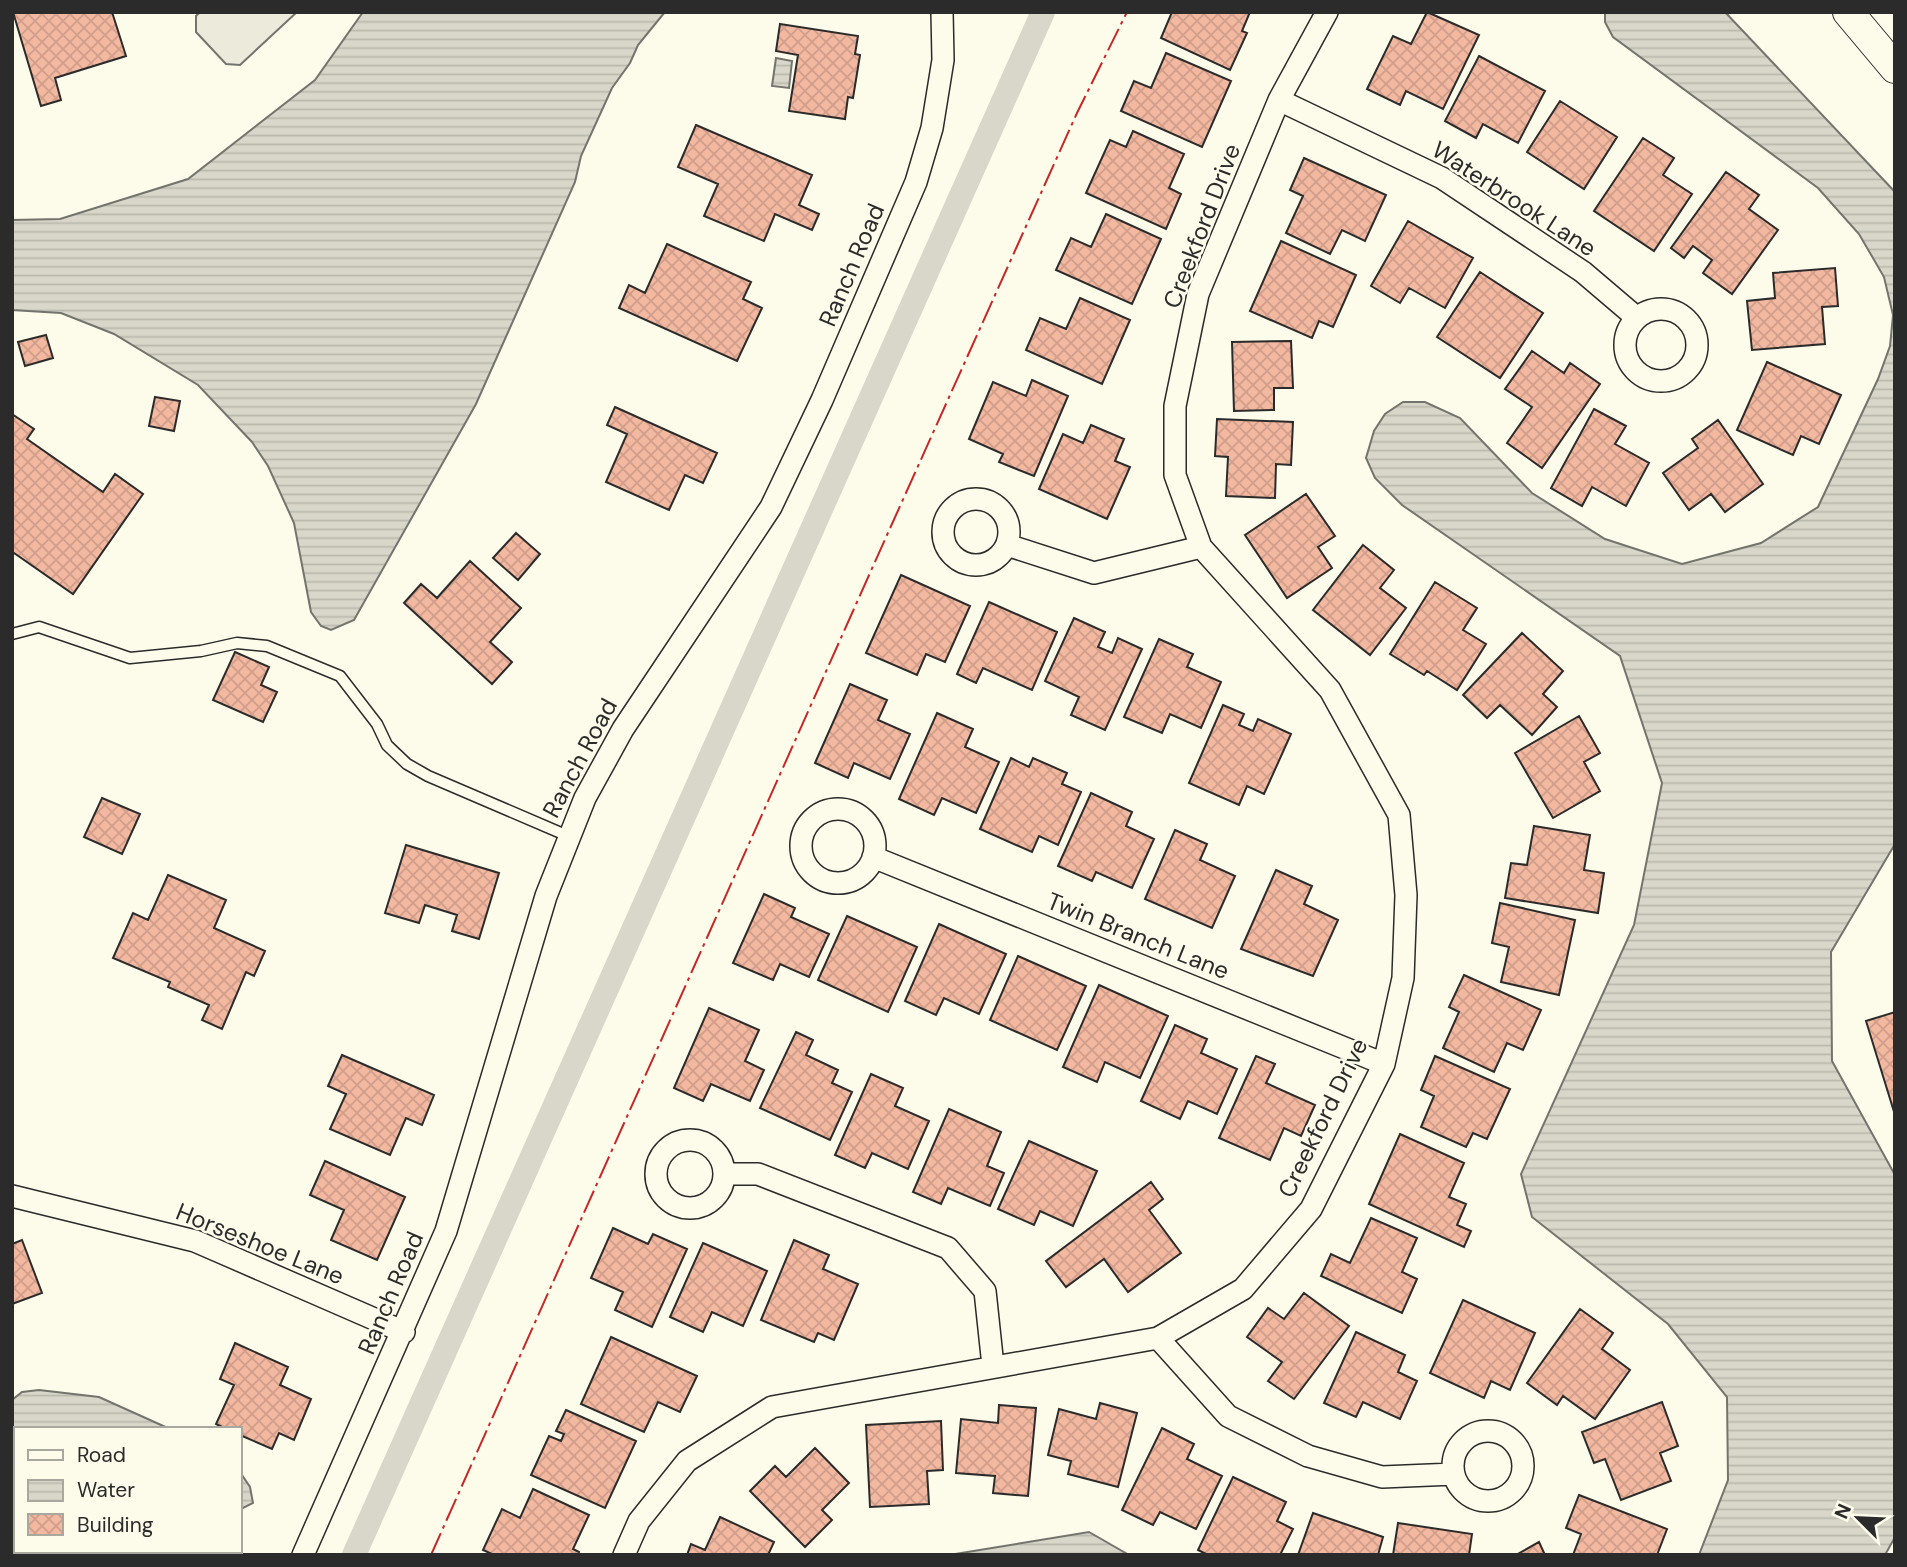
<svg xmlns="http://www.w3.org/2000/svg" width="1907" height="1567" font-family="'DM Sans',sans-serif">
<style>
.green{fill:#ecebdb;stroke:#74746e;stroke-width:2}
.water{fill:url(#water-rules);stroke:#74746e;stroke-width:2}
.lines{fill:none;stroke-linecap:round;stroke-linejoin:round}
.canal{stroke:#d8d7c9;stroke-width:24}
.building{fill:url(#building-cross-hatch);stroke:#2b2b2b;stroke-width:2}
.lane-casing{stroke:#2b2b2b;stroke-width:13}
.street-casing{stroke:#2b2b2b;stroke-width:24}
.secondary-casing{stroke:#2b2b2b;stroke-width:32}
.lane{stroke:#fdfbea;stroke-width:10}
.street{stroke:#fdfbea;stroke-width:21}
.secondary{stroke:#fdfbea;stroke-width:30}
.power{stroke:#c62828;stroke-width:2;stroke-dasharray:24 5 3.5 5;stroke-linecap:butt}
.labels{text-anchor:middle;stroke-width:5;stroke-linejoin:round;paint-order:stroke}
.street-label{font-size:24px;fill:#2b2b2b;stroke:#fdfbea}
</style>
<defs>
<pattern id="water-rules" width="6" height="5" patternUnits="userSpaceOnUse" patternTransform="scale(1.75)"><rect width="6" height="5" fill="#d8d7c9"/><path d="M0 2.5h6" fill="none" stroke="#bab9ad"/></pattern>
<pattern id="building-cross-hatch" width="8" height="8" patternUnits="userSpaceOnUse" patternTransform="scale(1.75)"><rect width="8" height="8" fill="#f2b8a0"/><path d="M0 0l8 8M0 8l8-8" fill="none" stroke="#d09e8a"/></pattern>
</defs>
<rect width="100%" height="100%" fill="#fdfbea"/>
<!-- green -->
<path class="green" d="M200,12h97l-57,53 -14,-1 -30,-32v-16z"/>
<!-- water -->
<path class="water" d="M363,12h302l-27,33 -8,18 -18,25 -31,68 -6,26 -99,222 -122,216 -23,10 -10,-4 -10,-14 -17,-89 -26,-57 -16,-24 -54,-57 -84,-51 -53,-21 -49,-3v-90l48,-1 128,-40 127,-99z
M1605,12h120l170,180v652l-64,108 1,109 63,114v362l-10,18h-186l29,-75 -1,-83 -59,-73 -136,-107 -11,-43 113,-249 28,-142 -42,-127 -218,-151 -27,-27 -9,-20 8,-27 11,-17 18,-12h22l35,16 72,75 73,46 77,25 79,-21 57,-36 60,-128 12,-33 3,-31 -9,-38 -25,-43 -41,-46 -205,-151 -8,-15z
M776,58l16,3 -3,27 -17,-2z
M39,1390l60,7 71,32h-154v36l-4,3v-68l10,-8z
M240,1472l10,15 3,16 -12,6z
M1089,1532l40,23h-180z"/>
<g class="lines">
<!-- canal -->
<path class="canal" d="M354,1555l689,-1543"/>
</g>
<!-- building -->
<path class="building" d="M13,12h99l14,44 -71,22 6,22 -20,6z
M1172,12h78l-8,19 5,2 -17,37 -69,-32z
M1427,12l52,23 -36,74 -37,-18 -6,14 -33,-16 26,-53 18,8z
M780,24l78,12 -3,18 5,1 -7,43 -5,-1 -3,22 -56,-8 9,-56 -22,-4z
M1166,53l65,28 -29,66 -81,-36 13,-30 17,7z
M1479,56l66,35 -27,52 -35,-19 -7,14 -31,-17z
M1560,101l57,36 -33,52 -57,-37z
M696,125l116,50 -13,30 20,9 -7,16 -37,-16 -11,27 -60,-25 14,-32 -40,-17z
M1133,131l51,23 -15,34 12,6 -15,35 -80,-36 24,-53 16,7z
M1643,138l31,20 -11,17 29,19 -38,57 -60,-40z
M1304,158l82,37 -21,46 -23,-11 -12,24 -44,-21 17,-37 -13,-6z
M1726,172l33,23 -10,14 29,21 -46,64 -29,-21 9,-13 -19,-14 -9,12 -13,-10z
M1106,214l55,25 -29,65 -76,-34 15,-32 20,9z
M1408,221l65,37 -28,50 -36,-20 -9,15 -29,-17z
M1281,241l75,34 -23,52 -14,-6 -7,17 -62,-27z
M667,244l84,38 -8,17 19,9 -25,53 -118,-53 10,-23 16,8z
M1835,268l3,38 -16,1 3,37 -73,6 -5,-49 28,-3 -2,-25z
M1480,272l63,41 -43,65 -63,-41z
M1080,298l50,22 -28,64 -76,-34 14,-32 26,11z
M46,335l7,23 -28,8 -7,-24z
M1291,341l2,47h-19v22l-40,1 -2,-69z
M1532,351l32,22 6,-10 30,21 -58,84 -35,-25 25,-36 -27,-18z
M1767,362l74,33 -22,49 -18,-8 -8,19 -56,-25z
M1032,380l36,16 -34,80 -35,-14 4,-8 -34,-15 24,-57 33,14z
M155,397l25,4 -6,30 -25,-5z
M615,407l102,46 -14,30 -18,-8 -16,35 -63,-28 21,-48 -20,-9z
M1594,409l32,17 -11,18 34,19 -23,43 -34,-19 -10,19 -31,-18z
M12,414l22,15 -7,10 76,53 12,-18 28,20 -70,100 -59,-41 -2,2z
M1217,419l76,3 -2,43 -15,-1 -1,34 -49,-2 2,-39 -13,-1z
M1718,420l45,64 -38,28 -14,-18 -22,16 -26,-37 35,-25 -6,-9z
M1091,425l33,14 -9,22 15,6 -23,52 -68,-30 24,-55 20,9z
M1306,494l29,42 -17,11 14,21 -45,30 -42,-63z
M516,533l24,21 -22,26 -25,-22z
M1363,545l31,25 -14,18 26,20 -36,47 -57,-45z
M470,561l51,47 -31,34 22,20 -20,22 -88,-81 17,-19 16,14z
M901,575l69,31 -25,56 -19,-8 -9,21 -51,-22z
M1435,582l42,26 -14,22 23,14 -29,46 -30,-19 -3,4 -34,-21z
M989,602l68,30 -25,58 -49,-22 -7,15 -19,-9z
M1074,618l31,14 -7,15 14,6 6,-15 24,11 -37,81 -34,-15 8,-18 -34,-16z
M1522,633l41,38 -20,23 14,13 -25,28 -32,-30 -13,13 -24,-23z
M1159,639l34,15 -6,13 34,15 -20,46 -31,-14 -8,19 -38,-16z
M235,652l34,15 -8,18 16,7 -14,30 -50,-22z
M850,684l37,16 -9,20 32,14 -20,45 -36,-16 -6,15 -33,-15z
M1223,705l21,9 -5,11 14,6 5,-12 33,15 -27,60 -17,-8 -8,19 -50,-22z
M937,713l36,16 -8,18 34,15 -23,51 -34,-15 -8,17 -35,-16z
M1579,716l21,37 -16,9 16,29 -47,27 -38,-65z
M1011,758l18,9 4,-9 34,15 -5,11 19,8 -23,53 -19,-9 -7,16 -52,-23z
M1091,793l41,19 -6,14 28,13 -22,49 -36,-16 -4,9 -34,-15z
M102,798l38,16 -18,40 -38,-17z
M1534,826l56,9 -6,35 20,3 -6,40 -93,-15 6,-35 16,2z
M1175,830l32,14 -7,16 35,16 -23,52 -67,-29z
M406,845l93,28 -20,66 -27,-8 5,-16 -32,-10 -6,18 -34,-10z
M1276,870l36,16 -8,18 34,16 -25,56 -72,-27z
M168,875l58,25 -12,28 51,23 -11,25 -8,-4 -24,57 -20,-9 7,-15 -41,-18 2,-5 -57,-24 20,-45 15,7z
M764,894l31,14 -4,9 38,17 -20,43 -29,-13 -7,16 -40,-17z
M1500,903l75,17 -16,75 -58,-13 8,-35 -17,-4z
M847,916l70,31 -29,65 -70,-32z
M939,924l67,30 -27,60 -35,-16 -8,17 -31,-14z
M1018,956l68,30 -29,64 -67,-30z
M1464,975l77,35 -18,40 -16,-7 -13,29 -51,-24 16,-36 -10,-5z
M1099,985l69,31 -28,62 -35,-16 -8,20 -34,-15z
M709,1008l50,22 -14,31 19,9 -14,31 -39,-17 -8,17 -29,-13z
M1895,1012v103l-29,-94z
M1175,1025l32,14 -6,14 36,16 -20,45 -29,-13 -8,18 -39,-18z
M796,1032l17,8 -7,15 32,15 -6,13 20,9 -22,48 -70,-32z
M342,1055l92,40 -12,30 -16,-7 -16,37 -60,-26 16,-35 -18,-8z
M1256,1056l19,8 -9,19 49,22 -14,31 -17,-8 -14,32 -51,-22z
M1435,1056l75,33 -23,50 -14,-6 -7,14 -45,-20 13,-31 -13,-6z
M871,1074l32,14 -8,18 34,15 -21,48 -36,-16 -7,15 -30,-13z
M949,1109l52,23 -14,34 17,7 -14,33 -42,-18 -7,16 -28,-12z
M1400,1134l64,29 -15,34 17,7 -9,21 14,6 -7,16 -95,-43z
M1029,1141l68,30 -24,55 -33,-15 -6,14 -36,-16z
M325,1161l80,36 -28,63 -46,-20 13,-30 -34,-15z
M1151,1182l12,17 -14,11 32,43 -53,39 -24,-33 -38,28 -20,-26z
M1371,1218l46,20 -15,34 15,7 -15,34 -81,-37 10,-22 19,9z
M613,1228l35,16 5,-10 34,15 -35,78 -37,-17 8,-18 -32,-14z
M22,1240l20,53 -30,11v-60z
M794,1240l35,15 -6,14 35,15 -24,56 -16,-7 -4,9 -53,-22z
M703,1243l64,28 -24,55 -31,-14 -9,20 -33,-15z
M1304,1293l45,33 -55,73 -26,-18 14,-19 -35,-25 21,-29 16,11z
M1463,1300l72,33 -25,57 -19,-9 -7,17 -54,-25z
M1580,1309l33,24 -11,16 28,21 -35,49 -32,-23 -6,9 -30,-22z
M1356,1332l49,23 -7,17 19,9 -17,38 -37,-17 -7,15 -32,-14z
M611,1337l86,39 -17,36 -22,-10 -14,30 -63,-28z
M235,1343l53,24 -8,18 31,14 -17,41 -15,-7 -7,16 -32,-14v-6h-14l-10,-5 18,-39 -14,-6z
M1662,1402l16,44 -18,7 11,28 -50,19 -16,-41 -11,4 -12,-31z
M1100,1403l37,10 -19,74 -50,-13 3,-13 -23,-6 11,-46 37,10z
M999,1405l37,3 -8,88 -35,-3 2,-17 -39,-3 5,-54 37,4z
M566,1410l70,31 -31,67 -74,-33 18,-39 12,5 3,-7 -8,-3z
M941,1421l2,49 -16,1 2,33 -59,3 -4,-82z
M1162,1428l32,16 -7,15 35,17 -26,53 -36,-17 -7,13 -31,-15z
M815,1448l34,35 -27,27 10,10 -27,27 -55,-56 25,-25 11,11z
M1233,1477l53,25 -9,19 16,8 -13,26h-72l-10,-5z
M533,1489l56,26 -16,34 6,3 -1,3h-84l-11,-5 19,-41 18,9z
M1579,1495l88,34 -10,26h-84l8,-21 -15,-6z
M1313,1513l70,24 -5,18h-80z
M720,1517l54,25 -6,13h-81l4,-11 14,6z
M1398,1523l74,11 -3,21h-76z
M1539,1542l6,13h-29z
M118,1551h61l-2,4h-60z"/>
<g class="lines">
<!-- lane casing -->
<g class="lane-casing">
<path id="lane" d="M12,634l27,-7 91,31 71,-7 36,-8 30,3 73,30 37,48 10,21 20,19 21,12 140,60"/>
</g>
<!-- street casing -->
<g class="street-casing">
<path id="street" d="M1279,100l163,78 141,94 54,46
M1625 345a36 36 0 1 1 72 0a36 36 0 1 1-72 0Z
M943 532a33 33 0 1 1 66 0a33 33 0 1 1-66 0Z
M1007,545l87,28 107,-26
M801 846a37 37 0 1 1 74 0a37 37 0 1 1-74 0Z
M873,857l511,207
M656 1174a34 34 0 1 1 68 0a34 34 0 1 1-68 0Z
M724,1174h34l190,74 37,43 8,75
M12,1196l183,45 209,91
M1158,1338l70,78 80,40 74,21 72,-3
M1453 1466a35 35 0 1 1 70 0a35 35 0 1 1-70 0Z
M303,1555l143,-324 100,-335 39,-98 38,-69 148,-222 51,-107 94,-218 16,-54 11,-68 -1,-48
M624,1555l15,-34 48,-60 85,-54 386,-69 85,-49 68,-80 73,-145 19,-86 3,-83 -7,-80 -69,-125 -129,-143 -26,-72v-69l23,-112 81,-194 48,-88"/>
</g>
<!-- secondary casing -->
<g class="secondary-casing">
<path id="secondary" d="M1848,12l47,56"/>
</g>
<!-- lane -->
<use href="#lane" class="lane"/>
<!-- street -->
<use href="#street" class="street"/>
<!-- secondary -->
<use href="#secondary" class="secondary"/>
<!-- power -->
<path class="power" d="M431,1555l456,-1020 190,-422 50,-101"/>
</g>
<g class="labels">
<!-- street labels -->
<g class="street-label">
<text transform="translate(1514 199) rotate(33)" y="8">Waterbrook Lane</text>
<text transform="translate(1202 226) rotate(-69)" y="8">Creekford Drive</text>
<text transform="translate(852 265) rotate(-67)" y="8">Ranch Road</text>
<text transform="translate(580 758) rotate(-62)" y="8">Ranch Road</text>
<text transform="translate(1138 936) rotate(22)" y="8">Twin Branch Lane</text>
<text transform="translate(1323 1118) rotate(-64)" y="8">Creekford Drive</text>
<text transform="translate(260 1244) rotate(22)" y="8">Horseshoe Lane</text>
<text transform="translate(391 1293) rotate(-67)" y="8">Ranch Road</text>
</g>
</g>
<!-- border -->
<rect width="1907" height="1567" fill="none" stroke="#2b2b2b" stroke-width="28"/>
<!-- legend -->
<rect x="14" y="1427" width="228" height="126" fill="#fdfbea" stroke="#a9a89e" stroke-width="2"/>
<rect x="28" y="1450" width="35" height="10" fill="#fdfbea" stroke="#a9a89e" stroke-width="2"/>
<text x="77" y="1462" font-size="21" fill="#2b2b2b">Road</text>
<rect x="28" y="1480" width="35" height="21" fill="url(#water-rules)" stroke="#a9a89e" stroke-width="2"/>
<text x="77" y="1497" font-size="21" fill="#2b2b2b">Water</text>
<rect x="28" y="1514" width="35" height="21" fill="url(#building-cross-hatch)" stroke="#a9a89e" stroke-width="2"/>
<text x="77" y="1532" font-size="21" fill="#2b2b2b">Building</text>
<!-- north arrow -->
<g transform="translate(1858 1518) rotate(294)" stroke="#fdfbea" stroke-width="5" paint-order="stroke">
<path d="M0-5L12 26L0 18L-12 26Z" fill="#2b2b2b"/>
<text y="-10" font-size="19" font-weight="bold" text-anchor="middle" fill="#2b2b2b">N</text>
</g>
</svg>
